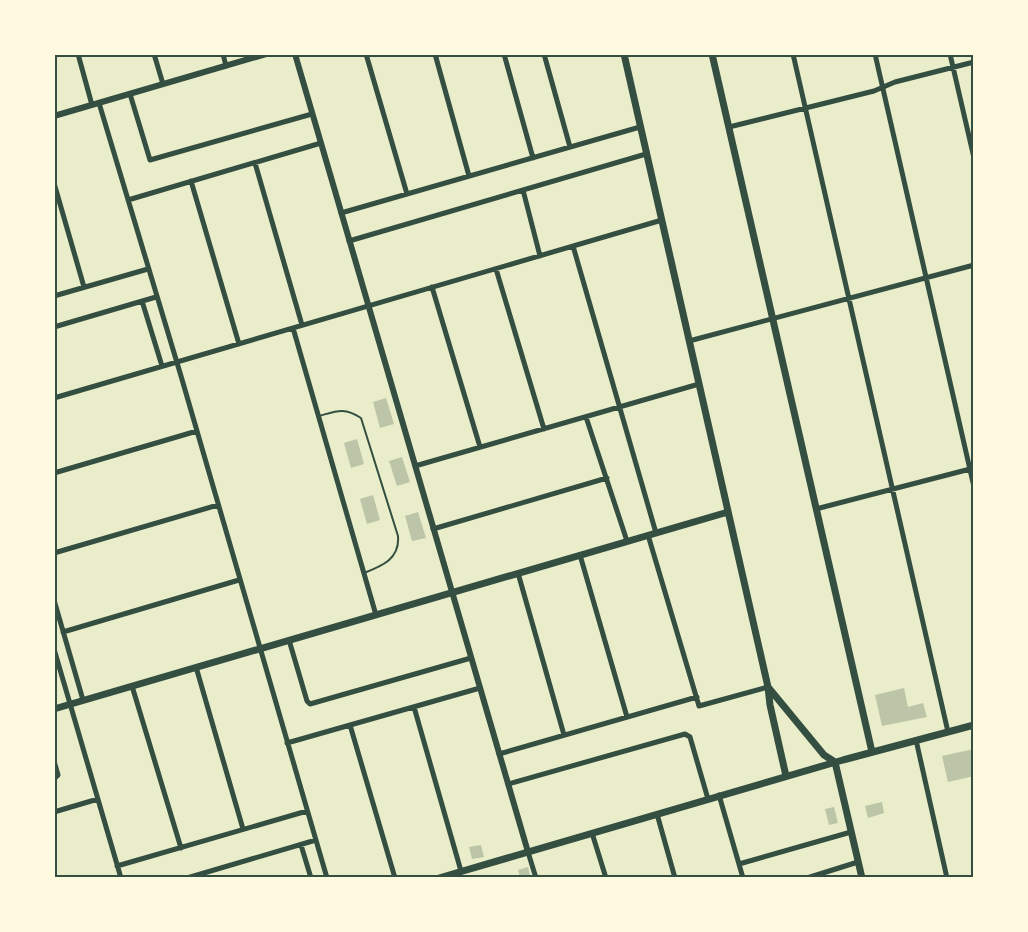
<svg xmlns="http://www.w3.org/2000/svg" width="1028" height="932" font-family="Inter,sans-serif">
<style>
.building{fill:#bcc5a7}
.lines{fill:none;stroke-linecap:round;stroke-linejoin:round}
.service{stroke:#344e41;stroke-width:2}
.minor{stroke:#344e41;stroke-width:5}
.tertiary{stroke:#344e41;stroke-width:6}
.secondary{stroke:#344e41;stroke-width:7}
.neatline{fill:none;stroke:#344e41;stroke-width:2}
</style>
<rect width="100%" height="100%" fill="#e9edc9"/>
<!-- building -->
<path class="building" d="M386,398l8,26 -14,4 -7,-26z
M357,439l7,25 -13,4 -7,-25z
M402,457l8,25 -13,4 -8,-25z
M373,495l7,25 -13,4 -7,-25z
M418,512l8,26 -14,3 -7,-25z
M904,688l4,19 15,-4 4,14 -45,9 -7,-31z
M974,749v27l-26,6 -6,-26z
M882,802l2,11 -16,5 -3,-12z
M834,807l4,16 -9,2 -4,-16z
M481,845l3,12 -12,2 -3,-12z
M528,867l3,11h-11l-2,-8z"/>
<g class="lines">
<!-- service -->
<path class="service" d="M319,416c18,-5 25,-9 42,2l37,118c2,23 -16,30 -34,37"/>
<!-- minor -->
<path class="minor" d="M78,54l14,51
M154,54l9,30
M223,54l3,12
M366,54l41,140
M435,54l34,122
M504,54l29,104
M544,54l26,93
M793,54l155,678
M875,54l99,433
M950,54l24,104
M130,94l20,66 162,-46
M99,103l82,273 146,502
M729,127l145,-36 21,-9 79,-20
M255,163l47,162
M191,181l48,163
M54,183l30,104
M523,190l17,66
M128,200l193,-57
M341,213l299,-86
M349,241l297,-87
M573,246l83,287
M496,269l48,160
M432,287l48,160
M54,296l94,-27
M142,301l20,65
M54,327l102,-30
M293,328l83,287
M689,341l285,-76
M54,398l608,-178
M586,417l41,124
M415,466l284,-82
M54,473l143,-42
M816,509l158,-41
M433,529l174,-51
M648,535l51,171 69,-19
M54,553l164,-48
M580,555l47,162
M518,573l46,162
M54,600l29,100
M63,632l176,-52
M289,640l18,61 3,3 161,-46
M54,649l67,229
M196,667l47,162
M132,686l49,162
M414,707l47,164
M350,725l45,153
M916,740l31,138
M287,743l193,-55
M499,754l198,-57
M54,761l4,14 -4,4
M508,784l177,-50 5,3 18,62
M719,795l24,83
M54,812l44,-13
M657,814l18,64
M592,833l14,45
M301,845l10,33
M528,852l8,26
M739,864l112,-32
M117,866l190,-55
M187,878l129,-38
M807,878l51,-16"/>
<!-- tertiary -->
<path class="tertiary" d="M295,54l233,798
M54,116l212,-62"/>
<!-- secondary -->
<path class="secondary" d="M624,54l144,633 2,18 16,71
M712,54l160,698
M768,687l56,68 11,7
M54,709l674,-197
M835,762l27,116
M439,878l404,-118 131,-35"/>
</g>
<!-- border -->
<rect width="1028" height="932" fill="none" stroke="#fefae0" stroke-width="111"/>
<rect x="56" y="56" width="916" height="820" class="neatline"/>
</svg>
